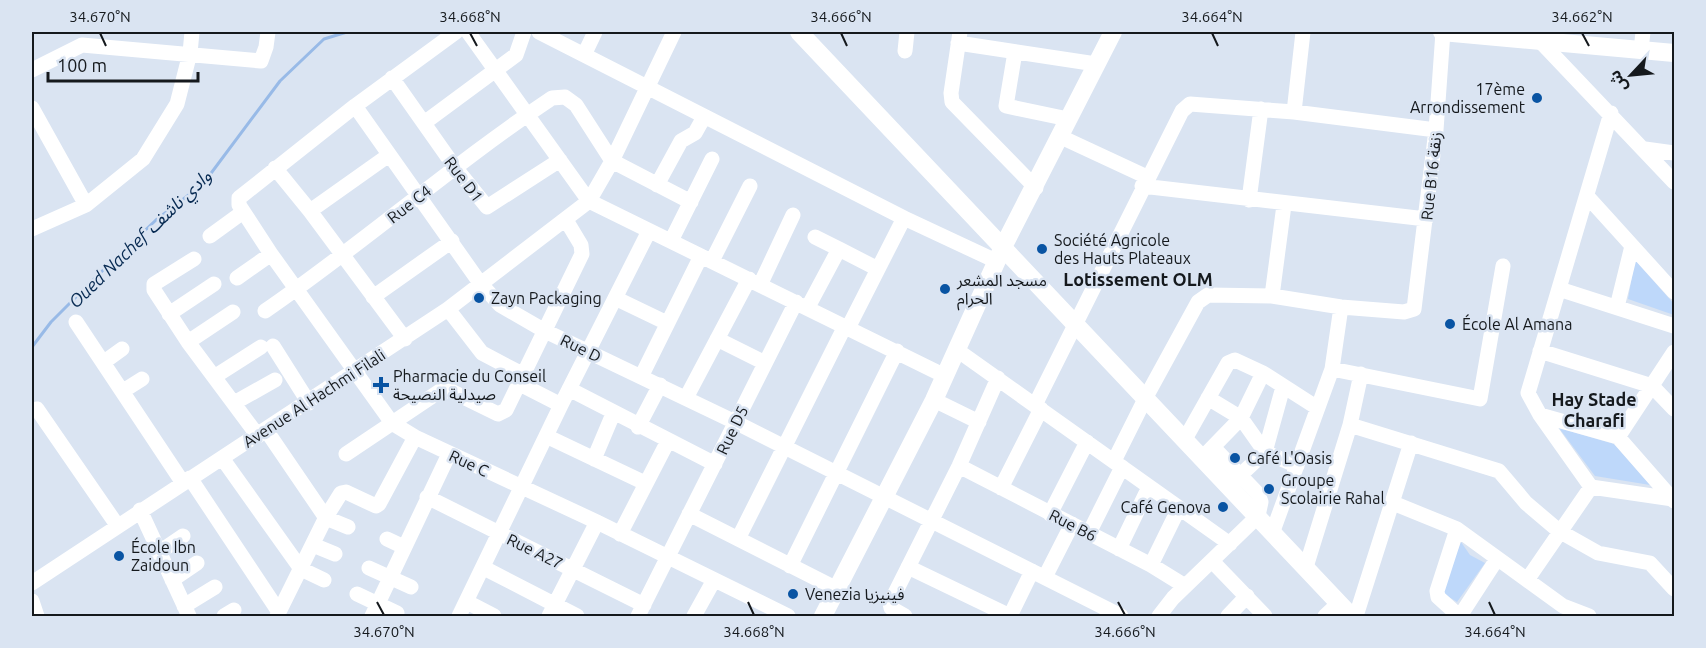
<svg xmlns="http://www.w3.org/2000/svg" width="1706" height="648" font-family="Ubuntu,'Noto Sans Arabic',sans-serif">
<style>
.green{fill:#bed8fa}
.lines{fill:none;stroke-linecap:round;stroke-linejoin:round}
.stream{stroke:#98bae7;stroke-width:3}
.minor{stroke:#fff;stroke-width:15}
.major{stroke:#fff;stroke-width:18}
.ticks{fill:none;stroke:#15191d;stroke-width:2}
.poi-dot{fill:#0954a3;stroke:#dae4f2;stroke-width:2}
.labels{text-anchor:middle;stroke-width:5;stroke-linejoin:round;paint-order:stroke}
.poi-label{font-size:16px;fill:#15191d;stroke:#dae4f2;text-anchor:start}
.street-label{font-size:16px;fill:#15191d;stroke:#dae4f2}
.water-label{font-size:18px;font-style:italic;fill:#072a52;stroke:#dae4f2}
.neighbourhood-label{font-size:18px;font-weight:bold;fill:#15191d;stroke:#dae4f2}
.neatline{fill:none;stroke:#15191d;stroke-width:2}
.ticks-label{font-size:15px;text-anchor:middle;fill:#15191d}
</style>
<rect width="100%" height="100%" fill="#dae4f2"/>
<!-- green -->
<path class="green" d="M1635,260l39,44v11l-46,-16z
M1559,428l55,16 36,41 -55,-9z
M1461,542l9,13 15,8 -28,39 -16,-10z"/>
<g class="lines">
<!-- stream -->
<path class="stream" d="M32,347l19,-25 47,-47 58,-55 47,-36 77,-103 44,-42 23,-7"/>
<!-- minor -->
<path class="minor" d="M456,32l-101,74 -116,92v7l32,49 121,169 23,14 182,85 191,94
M468,32l121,169 356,175
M539,32l365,186 92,43
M960,32l-9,61 1,9 84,86
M1540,41l134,141
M958,43l138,21
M1641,50l2,-18
M905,51l2,-19
M1015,52l-9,54 62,13
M584,55l11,-23
M32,70l50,-25 179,16 5,-14 2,-15
M392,78l62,88 33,41 73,-47
M355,106l125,177 20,22 45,26 190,91 386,194
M32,108l54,97
M1294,112l9,-80
M1611,113l-83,280 12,22 51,72 82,12
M424,123l92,-68 8,-23
M1061,137l86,40
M1645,149l29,4
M275,168l35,43 95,128
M657,185l24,-44 14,-8 9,-16
M1142,186l284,33
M1587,196l87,96
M1249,200l12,-91
M310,211l79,-56
M32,229l54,-24 57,-46 34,-55 13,-51 2,-21
M210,236l33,-24
M815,237l24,12
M671,241l41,-82
M194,259l-40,25v6l34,52 70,94
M712,261l38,-75
M237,278l34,-24
M760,285l33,-70
M1559,289l115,37
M1272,296l12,-91
M373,297l79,-56
M615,298l52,25
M808,307l31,-58 39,20
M1617,307l15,-61
M448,309l34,44 40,21
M265,311c99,-68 188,-147 287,-213l13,-1 11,8 36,56 79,41
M169,314l45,-30
M76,322l107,161
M848,328l56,-110
M717,339l48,24
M188,342l45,-30
M273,346l36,57
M957,350l273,194
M1540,351l112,35 22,23
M104,362l18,-13
M1332,369l148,30 23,-133
M214,377l47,-30
M641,377l60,-121
M518,383l43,22
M569,389l146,75
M123,391l19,-12
M686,398l63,-119
M1208,398l33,20 24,34 32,14
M934,400l45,22
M234,403l41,-23
M1035,405l147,-294 8,-7 104,8 142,18
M37,409l80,116
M1540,415l78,22 56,64
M1350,425l149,46 27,32 33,28 39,22 52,10 24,26
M638,427l22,-42
M266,430l60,88
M546,436l99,47
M1618,437l56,-85
M1185,439l43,-76 7,-3 28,13 53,34
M1207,453l34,-35 22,-45
M346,454l94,-63h11l47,23 8,-4 76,-156 -1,-9 -15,-25
M222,458l79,111 23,11
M594,459l19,-45
M1114,461l32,-64 52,-95 10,-7 64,1 69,11 63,5 10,-3 22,-179 7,-98
M959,466l192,99 34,21
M190,478l89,134
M1233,482l32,-30 18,-65
M1001,488l40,-79
M427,497l217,108
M1393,503l64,26 106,77 26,10
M140,510l49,106
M689,514l148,75
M1050,514l37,-72
M326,518l22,9
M1457,529l-20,62 1,6 21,19
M1273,531l59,-162 9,-62
M1089,533l33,-66
M620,534l48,-93
M387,539l17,8
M738,539l107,-213
M313,545l22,9
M1119,549l30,-62
M158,553l25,-17
M1212,561l53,55
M1151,565l28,-57
M790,566l107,-215
M908,567l102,49
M1306,567l44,-142 11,-51
M369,568l42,19
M484,568l93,48
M1045,577l27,-53
M172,580l25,-17
M1527,580l64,-93
M32,583l416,-274 141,-108 23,-40 62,-129
M357,594l40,19
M32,601l5,15
M467,602l27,14
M184,606l31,-19
M224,616l10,-6
M277,616l49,-99 15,-24 5,-1 30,14 3,-2 36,-67
M372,616l77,-162
M459,616l102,-211 88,-174
M549,616l48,-94
M638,616l158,-314
M694,616l20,-36
M905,616l-14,-8 -1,-5 69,-137 39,-88
M1010,616l22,-45
M1159,616l14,-18 85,-82 3,-14 -3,-8 -45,-47
M1228,616l19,-20
M1325,616l14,-13
M1356,616l55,-173
M1460,616l37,-57"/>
<!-- major -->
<path class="major" d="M799,32l552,584
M1442,32l232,21
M823,616l111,-216 69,-153 110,-215"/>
</g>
<!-- ticks -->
<path class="ticks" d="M100,33l6,13M470,33l7,13M841,33l6,13M1212,33l6,13M1582,33l7,13M377,602l7,13M748,602l6,13M1118,602l7,13M1489,602l6,13"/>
<!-- markers -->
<g class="poi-dot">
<circle cx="1537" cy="98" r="6"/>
<circle cx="1042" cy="249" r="6"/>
<circle cx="945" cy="289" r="6"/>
<circle cx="479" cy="298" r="6"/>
<circle cx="1450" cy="324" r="6"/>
<path d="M378 376h6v6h6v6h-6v6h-6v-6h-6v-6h6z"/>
<circle cx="1235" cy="458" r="6"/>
<circle cx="1269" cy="489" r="6"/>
<circle cx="1223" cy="507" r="6"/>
<circle cx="119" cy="556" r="6"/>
<circle cx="793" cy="594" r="6"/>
</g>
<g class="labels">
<!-- poi labels -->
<g class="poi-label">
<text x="1525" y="95" text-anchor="end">17ème<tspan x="1525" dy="18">Arrondissement</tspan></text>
<text x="1054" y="246">Société Agricole<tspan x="1054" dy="18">des Hauts Plateaux</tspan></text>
<text x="957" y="286">مسجد المشعر<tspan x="957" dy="18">الحرام</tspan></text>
<text x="491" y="304">Zayn Packaging</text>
<text x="1462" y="330">École Al Amana</text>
<text x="393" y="382">Pharmacie du Conseil<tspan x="393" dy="18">صيدلية النصيحة</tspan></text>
<text x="1247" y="464">Café L'Oasis</text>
<text x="1281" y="486">Groupe<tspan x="1281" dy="18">Scolairie Rahal</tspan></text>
<text x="1211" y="513" text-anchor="end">Café Genova</text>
<text x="131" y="553">École Ibn<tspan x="131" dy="18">Zaidoun</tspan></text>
<text x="805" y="600">Venezia فينيزيا</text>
</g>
<!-- street labels -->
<g class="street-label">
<text transform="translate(1431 176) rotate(-84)" y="6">Rue B16 زنقة</text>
<text transform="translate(464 179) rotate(53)" y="6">Rue D1</text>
<text transform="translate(409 204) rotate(-38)" y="6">Rue C4</text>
<text transform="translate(581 348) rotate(26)" y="6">Rue D</text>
<text transform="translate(314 398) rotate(-33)" y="6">Avenue Al Hachmi Filali</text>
<text transform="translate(732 430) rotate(-64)" y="6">Rue D5</text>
<text transform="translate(469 463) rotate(25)" y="6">Rue C</text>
<text transform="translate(1073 525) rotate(27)" y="6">Rue B6</text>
<text transform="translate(535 551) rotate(26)" y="6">Rue A27</text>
</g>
<!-- water labels -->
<g class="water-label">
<text transform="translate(140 239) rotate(-44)" y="6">Oued Nachef وادي ناشف</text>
</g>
<!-- neighbourhood labels -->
<g class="neighbourhood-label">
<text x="1138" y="286">Lotissement OLM</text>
<text x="1594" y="406">Hay Stade<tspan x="1594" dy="21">Charafi</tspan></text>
</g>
</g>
<!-- border -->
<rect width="1706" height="648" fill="none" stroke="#dae4f2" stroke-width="66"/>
<!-- north arrow -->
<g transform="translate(1631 75) rotate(244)" stroke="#dae4f2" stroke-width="4.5" paint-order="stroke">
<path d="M0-4.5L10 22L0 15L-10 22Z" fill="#15191d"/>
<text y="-9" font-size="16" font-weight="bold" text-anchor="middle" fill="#15191d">ش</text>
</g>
<!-- scale -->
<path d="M48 72v9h150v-9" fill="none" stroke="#15191d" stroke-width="3"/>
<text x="57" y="72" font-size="18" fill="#15191d" stroke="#dae4f2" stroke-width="4.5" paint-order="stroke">100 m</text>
<rect x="33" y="33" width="1640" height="582" class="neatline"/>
<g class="ticks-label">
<text x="100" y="22">34.670°N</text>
<text x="470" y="22">34.668°N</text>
<text x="841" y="22">34.666°N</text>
<text x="1212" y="22">34.664°N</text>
<text x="1582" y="22">34.662°N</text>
<text x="384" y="637">34.670°N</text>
<text x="754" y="637">34.668°N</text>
<text x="1125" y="637">34.666°N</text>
<text x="1495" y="637">34.664°N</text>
</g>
</svg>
